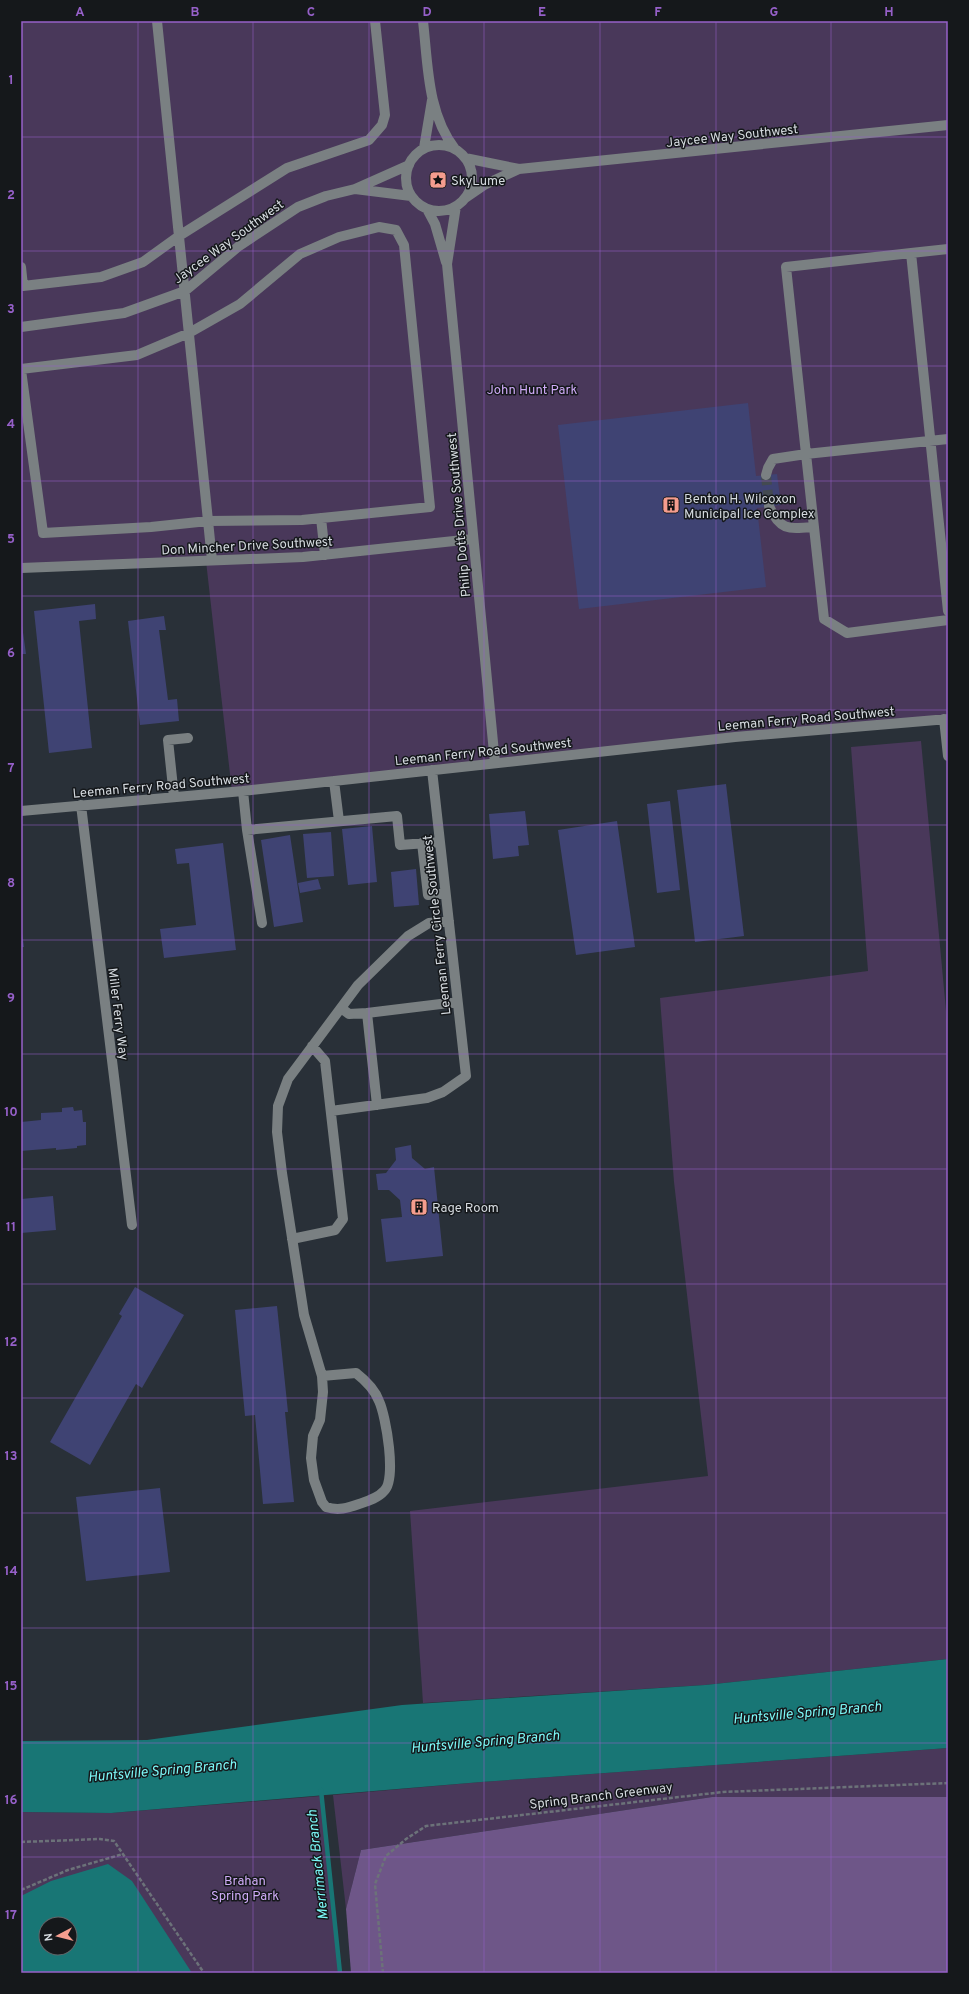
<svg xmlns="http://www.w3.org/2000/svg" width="969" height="1994" font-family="Overpass,sans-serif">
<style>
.green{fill:#49385a;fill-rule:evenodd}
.forest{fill:#6e5688}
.water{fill:#187675;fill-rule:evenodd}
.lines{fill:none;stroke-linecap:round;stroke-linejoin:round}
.stream{stroke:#187675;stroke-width:4.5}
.building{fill:#3f4373}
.minor-tunnel{stroke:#434a51;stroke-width:10;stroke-dasharray:10 5;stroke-linecap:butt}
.path{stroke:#6c7279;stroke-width:2.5;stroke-dasharray:4 2;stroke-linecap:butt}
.minor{stroke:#7a8082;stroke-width:10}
.grid{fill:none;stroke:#9660c9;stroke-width:1;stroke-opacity:0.55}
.labels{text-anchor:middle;stroke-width:3;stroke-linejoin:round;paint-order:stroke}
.street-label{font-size:13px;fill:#d5dadf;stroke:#15181b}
.poi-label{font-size:13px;fill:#d5dadf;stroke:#15181b;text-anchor:start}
.park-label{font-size:13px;fill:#d0acf8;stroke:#15181b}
.water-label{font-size:14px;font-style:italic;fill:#7cf9f8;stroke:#15181b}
.neatline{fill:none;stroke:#9660c9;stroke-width:1.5}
.grid-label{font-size:13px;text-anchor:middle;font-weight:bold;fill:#9660c9}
</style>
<rect width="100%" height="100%" fill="#293038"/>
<!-- green -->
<path class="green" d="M21,21h927v698l-716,73 -26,-231 -185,7z
M921,741l27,291v627l-243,26 -282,18 -13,-192 298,-35 -34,-294 -14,-184 208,-27 -17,-224z
M948,1748v49h-236l-351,53 -15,59 -13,-114 148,-13z
M321,1796l19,177h-319v-161l90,1zM46,1924h24v24h-24z"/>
<!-- forest -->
<path class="forest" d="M712,1797h236v176h-597l-5,-64 15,-59z"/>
<!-- water -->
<path class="water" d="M948,1659v89l-467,34 -370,31 -90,-1v-71l126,-1 255,-35 303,-20z
M108,1864l24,17 60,92h-171v-77l30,-15zM46,1924h24v24h-24z"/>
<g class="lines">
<!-- stream -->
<path class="stream" d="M321,1790l19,183"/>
</g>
<!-- building -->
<path class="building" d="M748,403l8,73 21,-2 4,31 -24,3 9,79 -187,22 -21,-184z
M95,604l1,15 -17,2 13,127 -43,5 -15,-142z
M164,616l2,14h-7l9,70 9,-1 2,22 -39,4 -12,-104z
M21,618l5,36h-5z
M726,784l18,152 -49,6 -18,-152z
M670,801l10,89 -23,3 -10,-89z
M525,811l4,34 -11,1 1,10 -26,3 -4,-45z
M617,821l18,126 -59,8 -18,-125z
M372,826l5,56 -29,3 -6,-56z
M331,832l3,44 -27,2 -4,-44z
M290,835l13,87 -29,5 -13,-87z
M223,843l13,107 -72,8 -4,-29 36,-4 -7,-62 -12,1 -2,-15z
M416,869l3,36 -25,2 -3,-35z
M318,879l3,10 -21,4 -2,-10z
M21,926l3,21h-3z
M73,1107l1,4 8,-1 1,12h3v23l-9,1v2l-21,2v-2l-35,3v-29l20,-2v-7l21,-1v-4z
M411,1145l1,13 13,11 9,-2 9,89 -57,6 -5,-43 21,-2 -2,-17 -11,-10h-11l-2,-16 10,-1 10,-13 -1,-12z
M53,1196l3,34 -35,3v-34z
M135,1287l49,28 -42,73 -6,-4 -46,81 -40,-23 72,-126 -3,-2z
M277,1306l11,106h-3l9,90 -31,2 -8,-89 -10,1 -10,-106z
M160,1488l10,84 -84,9 -10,-84z"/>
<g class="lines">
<!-- minor-tunnel -->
<path class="minor-tunnel" d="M766,475l3,31"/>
<!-- path -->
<path class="path" d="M21,1842l79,-3 14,2 90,132
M21,1890l47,-20 55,-16
M383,1973l-8,-89 11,-28 20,-17 20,-13 297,-34 225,-9"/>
<!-- minor -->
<path class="minor" d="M157,21l55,539
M423,21c5,43 4,92 32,128
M406 178a33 33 0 1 1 66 0a33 33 0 1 1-66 0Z
M424,148l8,-48
M465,158l54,11 429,-44
M355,189l56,7
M465,198l19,-13 35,-16
M456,206l-9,58 48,499
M427,209l8,15 11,38
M911,253l37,-4
M21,267l2,19 78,-9 42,-15 36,-26 108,-68 82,-28 13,-15 3,-10 -10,-94
M21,327l103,-14 61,-22 54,-45 59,-39 28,-11 29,-7 54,-24
M21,369l116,-14 52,-22 51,-29 60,-50 39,-17 40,-10 17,3 8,15 26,262 -128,13 -94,1 -57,6 -108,6 -22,-163
M948,439c-47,5 -95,10 -142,15l-20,-187 125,-14 37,358
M766,475l2,-7 5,-9 33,-5 18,165 23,14 101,-13
M769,506c11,25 20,23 45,21
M321,518l4,37
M21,568l282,-11 170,-18
M944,719l4,37
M334,781l5,40
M243,791l4,39 15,93
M174,797l-6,-57 20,-2
M81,805l51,420
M21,811l222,-20 492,-54 213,-18
M247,830l150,-14 3,29 40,-3
M422,843l6,52 17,-2
M341,1008l8,6 18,-1
M377,1105l-10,-92 90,-11
M331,1111l96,-13 16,-6 23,-16 -34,-306
M292,1239l43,-9 8,-11 -18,-158 -13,-15
M322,1376l34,-3c9,7 19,17 23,28 7,15 18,79 5,90 -6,7 -16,10 -25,13 -11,4 -21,7 -33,3l-4,-5 -8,-22 -3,-22 2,-22 7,-16 3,-28 -1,-16 -18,-61 -22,-142 -5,-41 1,-26 10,-27 70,-94 50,-49 21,-13 20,-2"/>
</g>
<!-- grid -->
<path class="grid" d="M138,21v1952M253,21v1952M369,21v1952M484,21v1952M600,21v1952M716,21v1952M831,21v1952M21,137h927M21,251h927M21,366h927M21,481h927M21,596h927M21,710h927M21,825h927M21,940h927M21,1054h927M21,1169h927M21,1284h927M21,1398h927M21,1513h927M21,1628h927M21,1743h927M21,1857h927"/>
<!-- icons -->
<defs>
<g id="sight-square" transform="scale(0.9)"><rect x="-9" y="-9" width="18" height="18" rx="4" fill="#f59d8e" stroke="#15181b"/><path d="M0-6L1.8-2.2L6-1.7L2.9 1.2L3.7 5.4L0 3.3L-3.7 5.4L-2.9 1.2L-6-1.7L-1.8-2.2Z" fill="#111"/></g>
<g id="building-square" transform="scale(0.9)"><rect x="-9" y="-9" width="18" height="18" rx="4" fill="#f59d8e" stroke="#15181b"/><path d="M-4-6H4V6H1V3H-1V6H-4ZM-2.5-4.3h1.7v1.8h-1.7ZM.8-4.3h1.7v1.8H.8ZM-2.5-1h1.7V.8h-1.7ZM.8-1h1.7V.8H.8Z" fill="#111"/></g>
</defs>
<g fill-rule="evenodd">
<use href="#sight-square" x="438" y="180"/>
<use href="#building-square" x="671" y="505"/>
<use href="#building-square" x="419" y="1207"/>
</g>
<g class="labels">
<!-- street labels -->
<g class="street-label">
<text transform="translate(732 135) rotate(-6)" y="5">Jaycee Way Southwest</text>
<text transform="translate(228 241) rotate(-36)" y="5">Jaycee Way Southwest</text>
<text transform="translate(458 515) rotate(-95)" y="5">Philip Dotts Drive Southwest</text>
<text transform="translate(247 545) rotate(-3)" y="5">Don Mincher Drive Southwest</text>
<text transform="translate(806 718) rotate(-5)" y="5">Leeman Ferry Road Southwest</text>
<text transform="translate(483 751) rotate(-6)" y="5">Leeman Ferry Road Southwest</text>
<text transform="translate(161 785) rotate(-5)" y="5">Leeman Ferry Road Southwest</text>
<text transform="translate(436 925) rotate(-96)" y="5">Leeman Ferry Circle Southwest</text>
<text transform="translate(119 1014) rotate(83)" y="5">Miller Ferry Way</text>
<text transform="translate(601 1795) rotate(-7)" y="5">Spring Branch Greenway</text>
</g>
<!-- poi labels -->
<g class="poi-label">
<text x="451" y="185">SkyLume</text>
<text x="684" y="503">Benton H. Wilcoxon<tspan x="684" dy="15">Municipal Ice Complex</tspan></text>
<text x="432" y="1212">Rage Room</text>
</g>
<!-- park labels -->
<g class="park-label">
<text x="532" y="394">John Hunt Park</text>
<text x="245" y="1885">Brahan<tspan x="245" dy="15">Spring Park</tspan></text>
</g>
<!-- water labels -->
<g class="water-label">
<text transform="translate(807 1712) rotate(-5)" y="5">Huntsville Spring Branch</text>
<text transform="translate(485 1741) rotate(-5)" y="5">Huntsville Spring Branch</text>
<text transform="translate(162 1770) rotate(-5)" y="5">Huntsville Spring Branch</text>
<text transform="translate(317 1865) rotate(-96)" y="5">Merrimack Branch</text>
</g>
</g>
<!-- border -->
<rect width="969" height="1994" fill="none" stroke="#15181b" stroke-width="44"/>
<!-- north arrow -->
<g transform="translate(58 1936) rotate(263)"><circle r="19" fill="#15181b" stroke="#626669"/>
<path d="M0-3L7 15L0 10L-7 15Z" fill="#f59d8e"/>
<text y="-6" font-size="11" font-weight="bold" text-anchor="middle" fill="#d5dadf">N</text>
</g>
<rect x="22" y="22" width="925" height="1950" class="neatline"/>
<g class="grid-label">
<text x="80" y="16">A</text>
<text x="195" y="16">B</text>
<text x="311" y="16">C</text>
<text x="427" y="16">D</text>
<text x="542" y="16">E</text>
<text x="658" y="16">F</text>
<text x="774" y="16">G</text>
<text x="889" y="16">H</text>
<text x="11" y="84">1</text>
<text x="11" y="199">2</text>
<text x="11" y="313">3</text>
<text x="11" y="428">4</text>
<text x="11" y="543">5</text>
<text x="11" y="657">6</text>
<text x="11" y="772">7</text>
<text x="11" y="887">8</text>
<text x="11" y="1002">9</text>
<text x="11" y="1116">10</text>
<text x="11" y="1231">11</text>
<text x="11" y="1346">12</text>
<text x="11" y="1460">13</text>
<text x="11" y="1575">14</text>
<text x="11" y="1690">15</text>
<text x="11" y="1804">16</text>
<text x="11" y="1919">17</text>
</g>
</svg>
